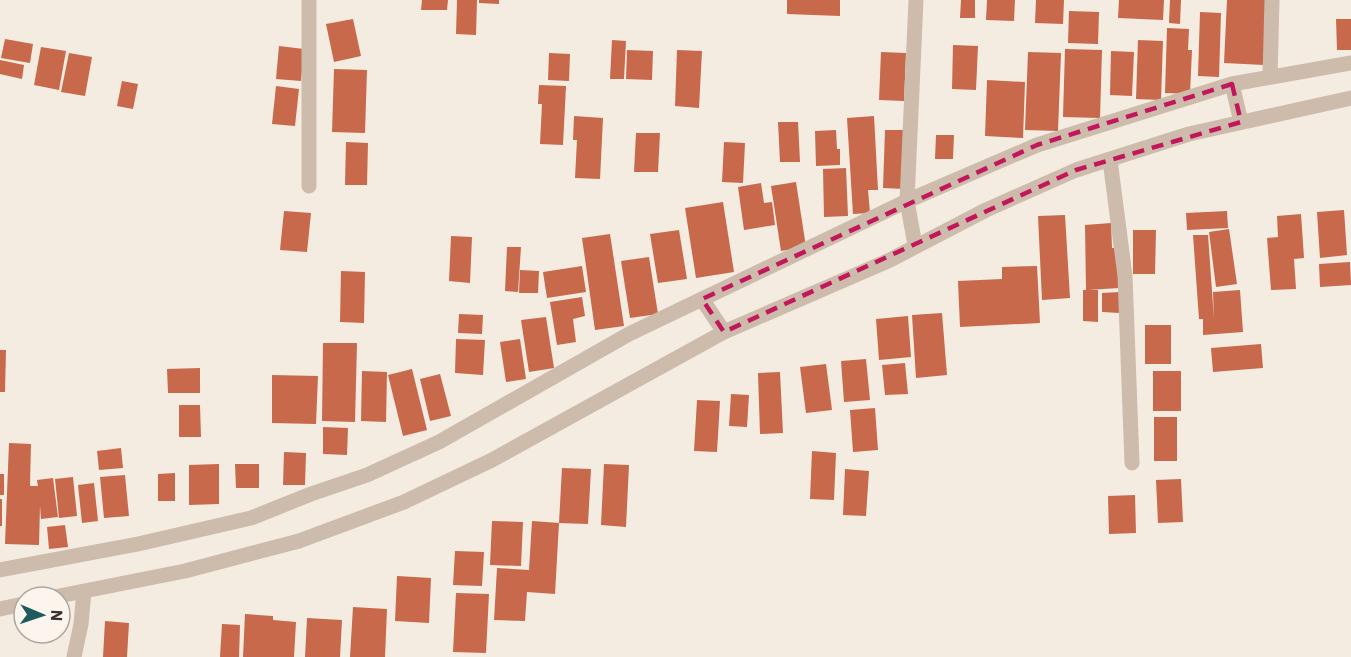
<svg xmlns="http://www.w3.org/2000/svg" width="1351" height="657" font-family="'IBM Plex Sans',sans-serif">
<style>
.building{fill:#c8694b}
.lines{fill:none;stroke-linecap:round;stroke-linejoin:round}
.minor{stroke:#cdbbac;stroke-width:15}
.marked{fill:none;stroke:#c2185b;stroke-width:4.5;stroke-dasharray:12 8;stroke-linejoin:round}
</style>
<rect width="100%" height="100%" fill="#f4ebe1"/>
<!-- building -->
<path class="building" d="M422,0h26l-1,10h-26z
M457,0h20l-1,35 -20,-1z
M479,0h20v4l-20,-1z
M787,0h53v16l-53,-2z
M961,0h14v18h-15z
M987,0h28l-1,21 -28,-1z
M1036,0h28l-1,24 -28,-1z
M1119,0h45l-1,20 -45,-2z
M1170,0h11l-1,24 -11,-1z
M1227,0h39l-2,65 -40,-2z
M1069,11l30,1 -1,32 -30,-1z
M1200,12l21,1 -2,64 -21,-1z
M353,19l8,37 -27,6 -8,-38z
M1336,19h15v31h-14z
M1167,28l22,1 -1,21h4l-2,44 -25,-1z
M5,39l28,5 -3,19 -29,-5z
M612,40l14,1 -2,38h-14z
M1138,40l25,1 -2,59 -25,-1z
M953,45l25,1 -2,44 -24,-1z
M279,46l25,3 -3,32 -25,-2z
M41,47l25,4 -7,39 -25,-5z
M1065,49l37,1 -2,68 -37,-1z
M627,50l26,1 -1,29 -26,-1z
M677,50l25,1 -3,57 -24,-2z
M1111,51l23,1 -2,44 -22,-1z
M881,52l25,1 -2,48 -25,-1z
M1028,52l33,1 -3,78 -33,-1z
M69,53l23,4 -7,39 -24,-4z
M549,53l21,1 -1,27 -21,-1z
M0,60l24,5 -2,14 -22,-5z
M334,69l33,1 -2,63 -33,-1z
M987,80l38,2 -2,56 -38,-2z
M122,81l16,3 -5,25 -16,-3z
M539,85l27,1 -3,59 -23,-1 2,-40h-4z
M276,86l23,3 -4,37 -23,-2z
M574,116l29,2 -3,61 -25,-1 2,-38h-4z
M874,116l4,74h-10l2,23 -17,1 -6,-96z
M778,122h20l2,40h-20z
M836,130l1,19h3v16l-24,1 -1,-35z
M885,130h22l-2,59 -22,-1z
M636,133h24l-2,39h-24z
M936,135h18l-1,24h-18z
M346,142l22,1 -1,42h-22z
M724,142l21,1 -2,40 -21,-1z
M846,168l2,48 -24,1 -1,-48z
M796,182l10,65 -25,4 -10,-65z
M761,183l3,20 8,-1 3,23 -31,5 -6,-43z
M723,202l11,70 -38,6 -11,-70z
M1344,210l3,45 -27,3 -3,-46z
M284,211l27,2 -4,39 -27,-2z
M1227,211l1,17 -41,2 -1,-17z
M1301,214l3,44 -10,1 2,30 -25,1 -4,-52 11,-1 -1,-21z
M1065,215l5,83 -28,2 -4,-84z
M1111,223l1,25h6l1,40 -31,2h10v32l-15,-1v-31h3l-1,-65z
M1229,229l8,55 -21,3 -7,-55z
M679,230l8,49 -29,4 -8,-49z
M1133,230h23l-1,44h-22z
M610,234l14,92 -29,4 -13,-92z
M1193,235h15l6,84 -1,-27 27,-2 3,42 -40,3v-16h-4z
M451,236l21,1 -2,46 -21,-2z
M507,247h14l-3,45 -13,-1z
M649,257l9,57 -28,4 -9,-57z
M1350,262l1,23 -31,2 -1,-23z
M582,266l4,26 -39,6 -4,-26z
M1037,266l3,57 -80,4 -2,-46 44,-2v-12z
M520,270l19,1 -1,22h-19z
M341,271l24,1 -1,51 -24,-1z
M1120,292v21l-18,-1v-19z
M582,297l3,19 -12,3 3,23 -19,3 -7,-43z
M942,313l5,62 -31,3 -4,-63z
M459,314l24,1 -1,19 -24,-1z
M908,316l3,41 -32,3 -3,-41z
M546,317l8,51 -25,4 -8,-52z
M1145,325h26v39h-26z
M456,339l29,1 -2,35 -28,-2z
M520,339l6,40 -20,3 -6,-40z
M323,343h34l-2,79 -33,-1z
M1261,344l2,24 -50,4 -2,-24z
M0,350h6l-1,42h-5z
M866,359l4,41 -26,2 -3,-41z
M905,363l3,31 -23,1 -3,-30z
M826,364l6,46 -26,3 -6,-46z
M200,368v25h-32l-1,-24z
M412,369l15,61 -24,6 -15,-61z
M362,371l25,1 -1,50 -25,-1z
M1153,371h28v40h-28z
M780,372l3,61 -23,1 -2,-61z
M440,374l11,42 -21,5 -10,-42z
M272,375l46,1 -2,48 -44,-1z
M731,394l18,1 -2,32 -18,-1z
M697,400l23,1 -3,51 -23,-1z
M179,405h21l1,32h-22z
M875,408l3,42 -25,2 -3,-42z
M1154,417h23v44h-23z
M323,427l25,1 -1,27 -24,-1z
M9,443l22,1 -1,42h8l-1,-6 16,-2 5,39 -17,2 -1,-13 -1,39 -34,-1z
M121,448l2,20 -24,2 -2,-19z
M812,451l24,2 -2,47 -24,-1z
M284,452l22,1 -1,32h-22z
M219,464v40l-30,1v-40z
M235,464h24v24h-23z
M604,464l25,1 -3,62 -25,-2z
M562,468l29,1 -3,55 -29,-1z
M845,469l24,2 -3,45 -23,-1z
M175,473v28h-17v-27z
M0,474h4v21h-4z
M125,475l4,41 -25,2 -4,-41z
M73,477l4,39 -18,2 -4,-39z
M1181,479l2,43 -25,1 -2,-43z
M94,483l4,38 -16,2 -4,-38z
M1135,495l1,38 -27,1 -1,-38z
M0,499h2v27h-2z
M492,521l31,1 -2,44 -31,-1z
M532,521l27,2 -4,71 -28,-2 -2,29 -31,-1 3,-52 32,2z
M65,525l3,22 -19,2 -2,-22z
M455,551l29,1 -2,34 -29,-1z
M397,576l34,2 -2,45 -34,-2z
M456,593l33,1 -3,59 -33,-1z
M353,607l34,2 -2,48h-35z
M245,614l28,2v4l23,2 -2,35h-51z
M307,618l35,2 -2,37h-35z
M105,621l24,2 -2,34h-24z
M222,624l18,1 -1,32h-19z"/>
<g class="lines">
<!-- minor -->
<path class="minor" d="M1270,77l2,-77
M1232,84l9,38
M1110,160l15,116 7,187
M309,186v-186
M915,245l-8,-44 9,-201
M702,299l22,33
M0,570l138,-26 113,-26 60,-24 56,-19 72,-33 190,-108 278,-133 130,-56 195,-61 119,-21
M54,597l131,-26 114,-30 105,-39 88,-42 232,-128 166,-72 96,-50 90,-40 113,-36 162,-36
M0,609l24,-5
M74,657l7,-33 3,-33"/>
</g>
<!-- marked area -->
<path class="marked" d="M1232,84l9,38 -165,48 -352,162 -22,-33 335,-154z"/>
<!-- north arrow -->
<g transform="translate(42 615) rotate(92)"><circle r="28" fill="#fbf5ee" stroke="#aea6a0" stroke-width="1.5"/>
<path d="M0-4.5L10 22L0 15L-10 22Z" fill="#1f5a5e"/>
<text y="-9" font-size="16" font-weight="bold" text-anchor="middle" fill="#3b302b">N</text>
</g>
</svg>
